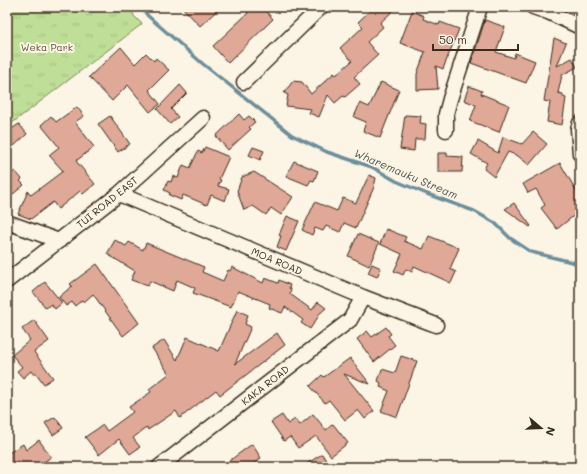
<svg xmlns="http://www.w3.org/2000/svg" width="587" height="474" font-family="Mali,sans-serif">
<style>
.park{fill:url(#park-tufts);stroke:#7d845a}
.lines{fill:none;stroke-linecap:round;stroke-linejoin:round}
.stream{stroke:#6c8e9b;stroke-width:3.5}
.building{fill:#dfa897;stroke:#3b2a1e}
.street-casing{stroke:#3b2a1e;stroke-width:17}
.street{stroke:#fcf5e5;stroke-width:14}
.labels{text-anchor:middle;stroke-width:4;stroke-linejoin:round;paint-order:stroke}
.park-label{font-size:10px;fill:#5c573c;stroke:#fcf5e5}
.street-label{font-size:10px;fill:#3b2a1e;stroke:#fcf5e5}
.water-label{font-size:11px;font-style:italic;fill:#4f5452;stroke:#fcf5e5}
</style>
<defs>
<pattern id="park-tufts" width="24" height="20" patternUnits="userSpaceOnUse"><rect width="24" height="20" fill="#bfde97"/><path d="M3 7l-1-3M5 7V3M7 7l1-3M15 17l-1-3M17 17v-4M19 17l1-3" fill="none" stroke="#a5bf82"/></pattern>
</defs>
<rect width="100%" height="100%" fill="#fcf5e5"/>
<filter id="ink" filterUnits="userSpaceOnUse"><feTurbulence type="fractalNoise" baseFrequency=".025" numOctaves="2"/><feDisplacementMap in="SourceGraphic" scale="8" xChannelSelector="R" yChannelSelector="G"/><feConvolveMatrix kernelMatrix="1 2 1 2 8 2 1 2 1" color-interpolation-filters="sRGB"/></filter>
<g filter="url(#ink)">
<!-- park -->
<path class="park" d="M7,7h124l3,9 8,8 -135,103z"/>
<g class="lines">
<!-- stream -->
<path class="stream" d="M141,7l7,9 55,48 89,71 35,17 45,15 24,14 31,13 47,17 21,12 15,15 21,14 49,12"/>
</g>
<!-- building -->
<path class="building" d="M182,7h39l-21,19z
M243,7h19l11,12 -45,44 -15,-17 35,-33z
M374,7h23l-17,16 3,4 -16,15 11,13 -24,22 6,7 -15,13 -2,-1 -8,7 -7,-8 -9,22 -10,-4 2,-4 -25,-3 2,-11 -4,-2 9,-12 9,1 9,12 23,-21 2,2 16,-14 -12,-13 23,-21 -5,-5z
M412,11l12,5 -1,3 16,6 1,-3 19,7 -16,40 -7,-3 2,23 -21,1v-16l8,-22 -25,-9z
M485,20l20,7 -9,25 18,6 1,-5 20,8 -9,22 -55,-20z
M554,38l12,5 -9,23 15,-8 5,9 -15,8 -4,18 5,1v3l3,1 -4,27 -15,-3 3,-20 -6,-1z
M121,47l14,17 11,-11 8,8 2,-3 13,12 -20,20 11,14 -10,8 -22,-27 -16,16 -23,-24z
M381,82l18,8 -19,48 -17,-7 3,-9 -12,-5 6,-14 9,4z
M180,85l7,8 -16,16 7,8 -8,7 -13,-15z
M469,86l13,5 -1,3 28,11 -10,27 -29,-11 6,-16 -12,-5z
M77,107l7,9 -9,6 19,25 -18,14 19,23 -12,10 -3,-3 -22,18 -5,-7 -22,17 -13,-5 10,-23 3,4 32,-24 -14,-16 10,-8 -18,-22 10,-9 5,6z
M239,114l5,6 5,-4 6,6 -6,5 2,2 -23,21 -12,-14z
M405,115l16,1 -1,7 6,1 -1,15h-10l-1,12 -14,-2z
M110,116l20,28 -12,8 -20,-28z
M19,124l8,10 -13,12 -3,-3 -4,4v-15z
M533,132l14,12 -18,21 -11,-9 -10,-4 -14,25 -10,-8 3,-6 -16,-9 7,-13 20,12 5,-16 19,7z
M205,147l24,10 -10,22 2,1 -3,6 11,3 -4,12 -14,-6 -4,10 -24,-10 -2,5 -12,-5 1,-2 -6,-3 4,-9 3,1 2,-6 5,2 5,-13 7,3 8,-17 4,2z
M253,147l11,4 -4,9 -11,-5z
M438,153h9v3l16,1 -1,15h-24z
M294,161l24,10 -4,10 -3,-1 -3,5 -22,-9z
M560,163l20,34v14l-23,18 -16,-21 4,-3 -9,-16 -8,4 -5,-9z
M15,171l7,8 -2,2 4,4 -17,14v-22z
M254,172l39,25 -12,18 -10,-7 -5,7 -13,-9 -9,4 -7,-19 5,-14z
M369,175l7,3 -2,9 -18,41 -12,-5 -4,9 -14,-6 -3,5 -8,-3 -3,7 -10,-5 13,-28 22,9 6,-13 13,5z
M514,203l17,23 -1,1 -25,-18z
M287,216l12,5 -13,30 -9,-4 4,-11 -2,-1z
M386,229l20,8 -2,4 19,8 6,-13 30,12 -9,21 6,3 -5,11 -37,-17 -2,6 -6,-3 -3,6 -9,-4 8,-17 -22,-10z
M358,234l21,9 -10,23 -21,-10z
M115,240l11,6 3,-4 14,8 3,-7 58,24 -2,5 21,9 5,-11 2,1 2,-4 31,16 2,-5 13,5 1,-3 11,5 -1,3 2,1 -1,5 22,16 6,-8 8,6 -9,8 1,1 -8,12 -9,-6 2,-3 -18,-13 -3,6 -13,-5 1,-4 -32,-13 -7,16 -38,-14 2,-5 -18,-8 -4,11 -23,-10 -2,5 -17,-6 4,-9 -28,-17z
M97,264l42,59 -16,13 -30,-42 -9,8 -2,-2 -7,6 -3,-4 -6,4 -7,-9 13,-11 -2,-2z
M372,264l9,4 -4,9 -9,-4z
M45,282l17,21 -7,6 -4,-5 -5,4 -13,-16z
M237,310l11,5 -3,9 6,3 -16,37 42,-31 8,12 -65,50 -4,-5 -36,28 -4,-7 -28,19 -1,-3 -14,11 7,9 -10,7 -11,-15 -20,16 -14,-18 18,-12 4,6 26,-19 -4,-5 22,-15 -2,-3 20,-15 -17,-26 12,-8 13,20 10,-23 32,14z
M34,320l15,21 -15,11 19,26 -9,6 -8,-11 -2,2 -3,-4 -8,7 -6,-7 5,-4 -10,-12 18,-15 -8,-11z
M386,327l5,7 -3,2 7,9 -21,17 -17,-23 10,-8 5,6z
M401,356l16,5 -20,56 -16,-6 8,-20 -9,-4 1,-4 -3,-2 4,-12 13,4z
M350,358l20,26 -26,-10 30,37 -9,8 -7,-9 -13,10 -16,-20 -4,3 -15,-17 12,-11 2,2z
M313,414l13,16 7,-6 15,19 -17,13 -15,-20 -18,12 -8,-11 -6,4 -13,-19 11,-7 6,9 7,-5 5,6z
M55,417l8,11 -10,7 -8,-12z
M39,440l12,17 -14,10h-25l-5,-8v-5l16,-10 3,6z
M252,444l9,14 -12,9h-28z
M322,454l8,13h-28z"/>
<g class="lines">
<!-- street casing -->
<g class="street-casing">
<path id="street" d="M533,7l15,5 32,15
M244,82l77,-75
M580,123l-2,6 2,25
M446,130v-16l4,-15 30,-92
M119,194l244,103 73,28
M7,222l52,19
M7,281l112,-87 84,-76
M159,467l191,-147 13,-23"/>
</g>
<!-- street -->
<use href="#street" class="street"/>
</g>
</g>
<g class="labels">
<!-- park labels -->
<g class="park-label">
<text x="47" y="51">Weka Park</text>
</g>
<!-- street labels -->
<g class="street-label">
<text transform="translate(107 202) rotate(-39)" y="4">TUI ROAD EAST</text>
<text transform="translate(277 261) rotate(23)" y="4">MOA ROAD</text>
<text transform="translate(265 385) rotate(-38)" y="4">KAKA ROAD</text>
</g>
<!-- water labels -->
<g class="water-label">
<text transform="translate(406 174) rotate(23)" y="4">Wharemauku Stream</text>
</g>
</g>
<!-- margin -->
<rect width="587" height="474" fill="none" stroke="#fcf5e5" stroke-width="24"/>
<rect x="12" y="12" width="563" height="450" fill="none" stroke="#3b2a1e" stroke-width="1.5" filter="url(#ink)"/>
<!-- north arrow -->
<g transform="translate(541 428) rotate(109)" stroke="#fcf5e5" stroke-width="3" paint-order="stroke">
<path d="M0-3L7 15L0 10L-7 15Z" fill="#3b2a1e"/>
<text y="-6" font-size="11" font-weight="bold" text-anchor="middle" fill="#3b2a1e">N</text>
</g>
<!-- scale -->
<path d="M433 44v6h85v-6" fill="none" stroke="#3b2a1e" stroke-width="2"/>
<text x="439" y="44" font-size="12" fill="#3b2a1e" stroke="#fcf5e5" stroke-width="3" paint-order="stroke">50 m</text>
</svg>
